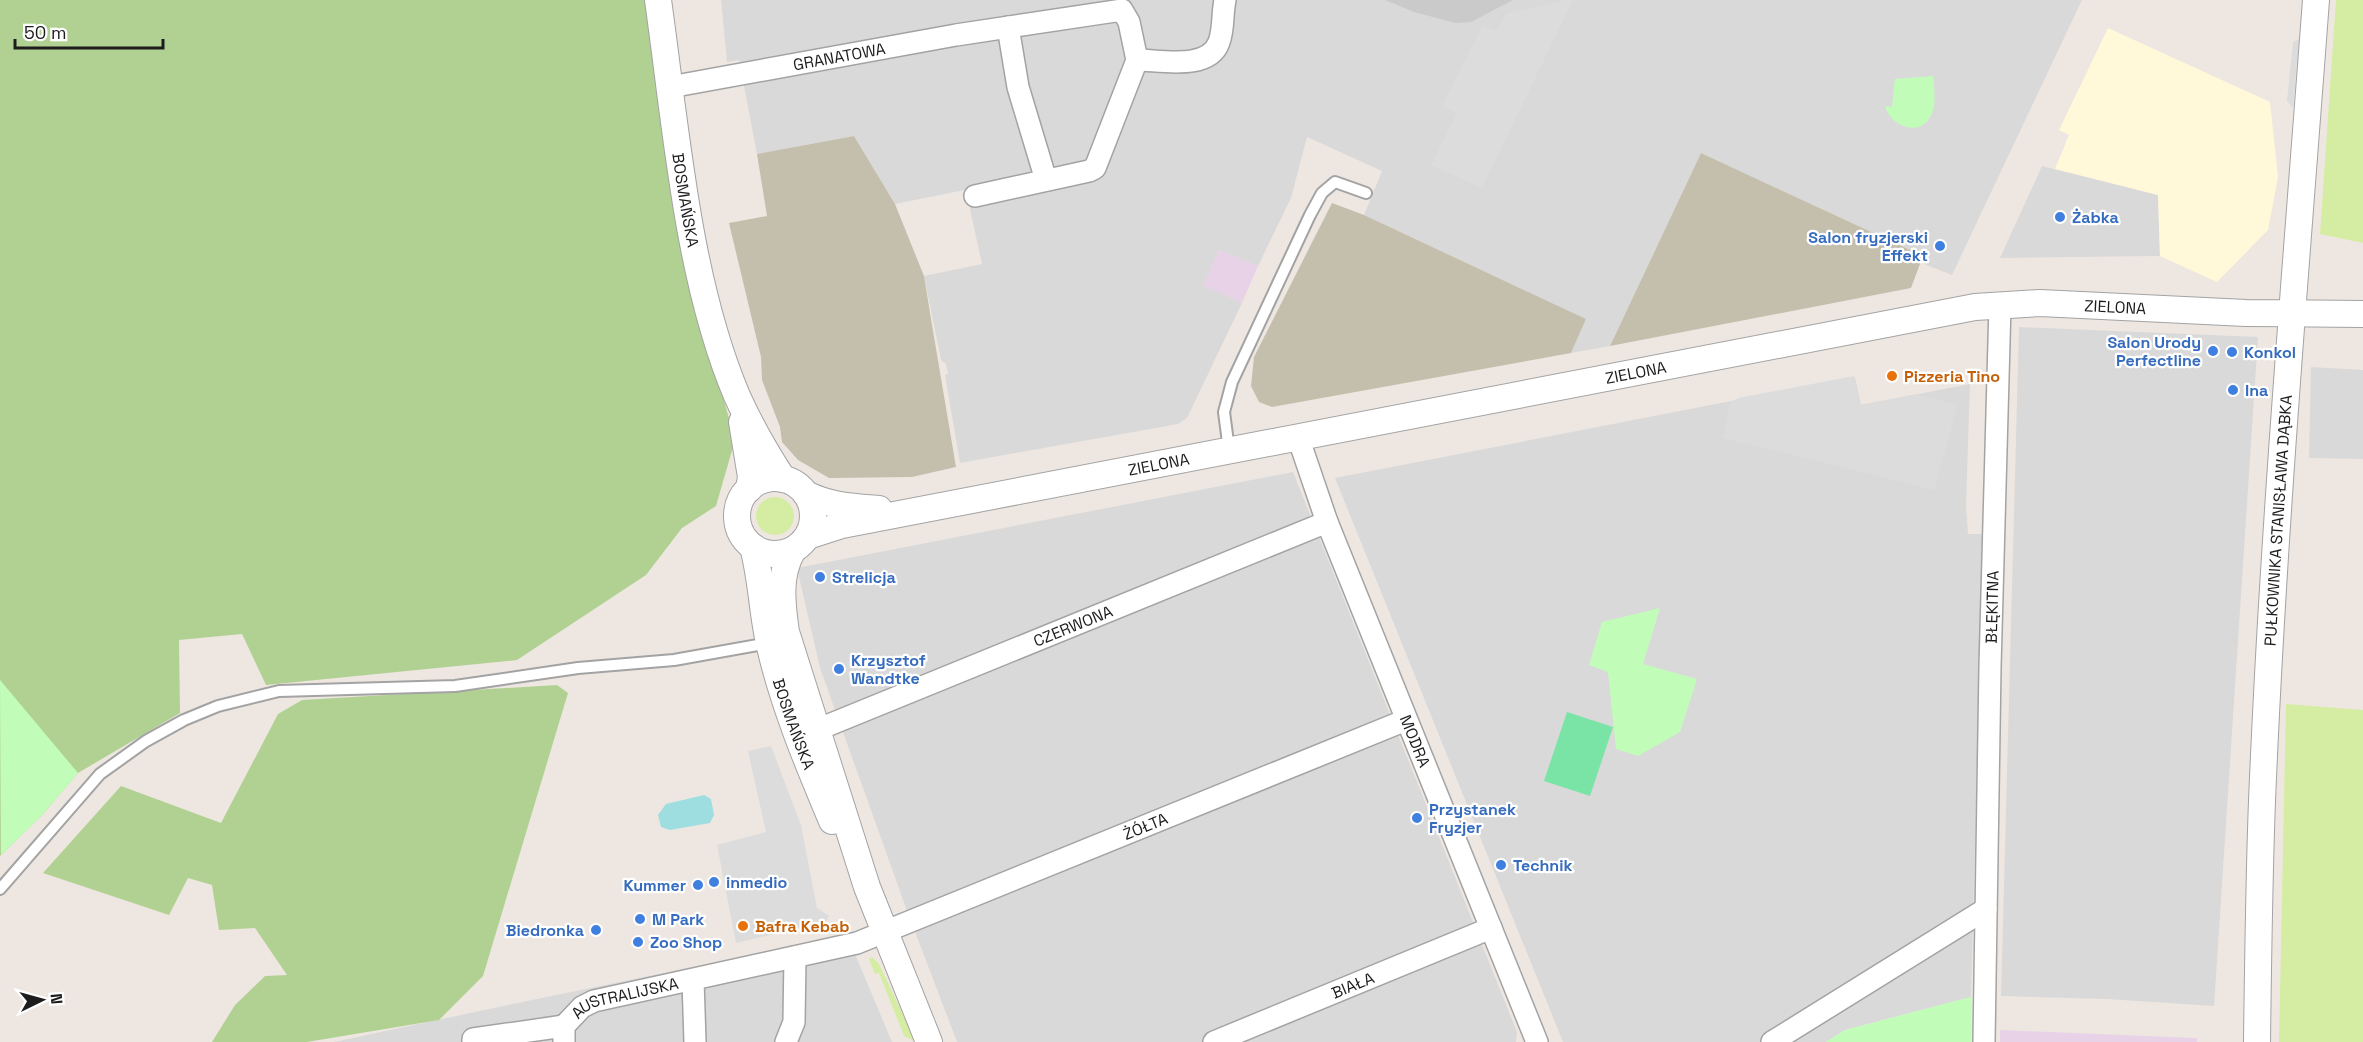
<svg xmlns="http://www.w3.org/2000/svg" width="2363" height="1042" font-family="'Space Grotesk',sans-serif">
<style>
.residential{fill:#dad9d9}
.industrial{fill:#e8d2e8}
.education{fill:#fff8d9}
.religious{fill:#cacaca}
.construction{fill:#c3bfac}
.grass{fill:#d5eda2}
.forest{fill:#b1d192}
.park{fill:#c1fdb9}
.pitch{fill:#79e4a6}
.parking{fill:#dcdcdc}
.water{fill:#9edde0}
.lines{fill:none;stroke-linecap:round;stroke-linejoin:round}
.service-casing{stroke:#a3a3a3;stroke-width:14}
.minor-casing{stroke:#a3a3a3;stroke-width:24}
.tertiary-casing{stroke:#a3a3a3;stroke-width:28}
.service{stroke:#fff;stroke-width:10}
.minor{stroke:#fff;stroke-width:21}
.tertiary{stroke:#fff;stroke-width:26}
.shop-dot{fill:#3f7fe0;stroke:#fff;stroke-width:2}
.food-dot{fill:#e8710a;stroke:#fff;stroke-width:2}
.labels{text-anchor:middle;stroke-width:4.5;stroke-linejoin:round;paint-order:stroke}
.street-label{font-size:16px;fill:#1c1c1c;stroke:#fff}
.shop-label{font-size:16px;font-weight:bold;fill:#366cbe;stroke:#fff;text-anchor:start}
.food-label{font-size:16px;font-weight:bold;fill:#c56008;stroke:#fff;text-anchor:start}
</style>
<rect width="100%" height="100%" fill="#eee7e1"/>
<!-- residential -->
<path class="residential" d="M721,0h1361l-130,275 -28,-11 3,-6 -4,-2 -222,-103 -91,193 -39,7 15,-34 -222,-104 18,-44 -75,-34 -16,61 -33,68 -39,-16 -15,35 38,18 -55,115 -9,6 -218,39 -15,-88 3,-1 -2,-10 -5,-4 -17,-84 58,-12 -13,-59 69,-15 -4,-14 -139,28 -41,-68 -97,18 -18,-94 -12,2z
M2042,166l116,29 2,61 -160,2z
M2019,327l239,10 -44,669 -107,-7 -106,-3z
M2311,367l52,3v89l-54,-1z
M1855,377l6,28 109,-21 -4,121 2,29h15l-12,463 -126,33 -19,12h-263l-228,-564z
M1293,472l224,560 -1,10h-559l-51,-134 -86,-240 -23,-100z
M847,935l45,107h-558l155,-33z"/>
<!-- industrial -->
<path class="industrial" d="M1219,250l39,16 -16,37 -39,-18z
M2000,1030l193,8h4v4h-197z"/>
<!-- education -->
<path class="education" d="M2108,28l162,74 8,75 -10,53 -51,52 -57,-26 -2,-61 -103,-26 14,-34 -10,-5z"/>
<!-- religious -->
<path class="religious" d="M1385,0h128l-42,22 -15,1 -42,-11z"/>
<!-- construction -->
<path class="construction" d="M854,136l41,68 29,72 8,49 24,142 -44,10 -83,1 -31,-18 -16,-18 -2,-15 -18,-47 -1,-23 -32,-134 38,-7 -10,-62z
M1701,153l222,103 -12,32 -301,58z
M1332,203l32,12 222,104 -15,34 -299,54 -13,-5 -8,-16 3,-29z"/>
<!-- grass -->
<path class="grass" d="M2336,0h27v243l-43,-9z
M756 516a19 19 0 1 1 38 0a19 19 0 1 1-38 0Z
M2286,704l77,6v332h-84z
M872,957l7,7 37,78 -12,-6 -25,-63 -4,1 -6,-15z"/>
<!-- forest -->
<path class="forest" d="M0,0h652l31,254 52,186 -19,66 -34,22 -36,47 -129,85 -251,25 -24,-51 -63,6 1,73 -102,60 -35,41 -43,42z
M557,685l11,8 -85,283 -44,44 -132,22h-95l23,-37 30,-29 22,-1 -32,-47 -36,2 -7,-45 -24,-7 -19,37 -126,-42 78,-87 100,37 57,-109 24,-14z"/>
<!-- park -->
<path class="park" d="M1933,76c1,11 3,23 0,34 -7,28 -41,20 -48,-4l7,1 3,-28z
M1660,608l-17,56 54,15 -17,53 -42,24 -22,-7 -8,-77 -19,-7 13,-43z
M0,680l78,93 -35,41 -42,41z
M1971,997v45h-145l19,-12z"/>
<!-- pitch -->
<path class="pitch" d="M1567,712l46,15 -23,69 -46,-15z"/>
<!-- parking -->
<path class="parking" d="M1566,0h7l-91,188 -51,-23 26,-52 -15,-7 41,-81 13,6 10,-17z
M2299,39l-6,69 -6,-7 6,-59z
M1854,376l6,29 57,-11 41,11 -24,85 -211,-52 7,-34 8,-6z
M771,746l30,79 16,83 12,8 -3,6 -90,21 -19,-98 49,-13 -18,-81z"/>
<!-- water -->
<path class="water" d="M704,795l7,4 3,16 -4,8 -40,7 -9,-3 -3,-12 8,-11z"/>
<g class="lines">
<!-- service casing -->
<g class="service-casing">
<path id="service" d="M1229,450l-5,-38 8,-30 78,-167 12,-22 13,-11 31,11
M0,889l100,-115 46,-33 38,-21 34,-14 61,-15 176,-5 123,-18 96,-8 95,-17"/>
</g>
<!-- minor casing -->
<g class="minor-casing">
<g id="minor">
<path d="M1008,27l10,60 28,93"/>
<path d="M1137,60c23,0 72,11 82,-18 5,-13 3,-28 6,-42"/>
<path id="s1" d="M670,87l286,-52 166,-25 7,12 8,38 -42,108 -6,3 -114,25"/>
<path id="s2" d="M1298,437l29,85 210,520"/>
<path id="s3" d="M819,729l508,-207"/>
<path d="M693,980l2,62"/>
<path d="M473,1042v-3l91,-13"/>
<path id="s4" d="M564,1042v-16l18,-19 12,-6 263,-58 549,-223"/>
<path d="M786,1042l8,-20 1,-65"/>
<path id="s5" d="M1214,1042l277,-114"/>
<path d="M1772,1042l214,-133"/>
<path id="s6" d="M1984,1042l6,-375 10,-362"/>
</g>
</g>
<!-- tertiary casing -->
<g class="tertiary-casing">
<g id="tertiary">
<path id="s7" d="M658,0c18,127 29,278 79,396 13,29 29,57 46,83"/>
<path d="M742,422l9,55 -2,12"/>
<circle cx="775" cy="516" r="38"/>
<path d="M806,494c23,12 48,13 73,15"/>
<path id="s8" d="M808,536l34,-11 1133,-218 65,-4 206,10 117,1"/>
<path id="s9" d="M753,547c9,33 9,67 17,100 14,60 38,117 62,174"/>
<path d="M793,550c-15,24 -11,55 -7,82l81,255 62,155"/>
<path id="s10" d="M2257,1042c1,-80 2,-161 5,-241 11,-268 34,-534 54,-801"/>
</g>
</g>
<!-- service -->
<use href="#service" class="service"/>
<!-- minor -->
<use href="#minor" class="minor"/>
<!-- tertiary -->
<use href="#tertiary" class="tertiary"/>
</g>
<!-- markers -->
<g class="shop-dot">
<circle cx="2060" cy="217" r="6"/>
<circle cx="1940" cy="246" r="6"/>
<circle cx="2213" cy="351" r="6"/>
<circle cx="2232" cy="352" r="6"/>
<circle cx="2233" cy="390" r="6"/>
<circle cx="820" cy="577" r="6"/>
<circle cx="839" cy="669" r="6"/>
<circle cx="1417" cy="818" r="6"/>
<circle cx="1501" cy="865" r="6"/>
<circle cx="714" cy="882" r="6"/>
<circle cx="698" cy="885" r="6"/>
<circle cx="640" cy="919" r="6"/>
<circle cx="596" cy="930" r="6"/>
<circle cx="638" cy="942" r="6"/>
</g>
<g class="food-dot">
<circle cx="1892" cy="376" r="6"/>
<circle cx="743" cy="926" r="6"/>
</g>
<g class="labels">
<!-- street labels -->
<g class="street-label">
<text dy="6" stroke="none"><textPath href="#s1" startOffset="172">GRANATOWA</textPath></text>
<text dy="6" stroke="none"><textPath href="#s7" startOffset="202">BOSMAŃSKA</textPath></text>
<text dy="6" stroke="none"><textPath href="#s8" startOffset="1330">ZIELONA</textPath></text>
<text dy="6" stroke="none"><textPath href="#s8" startOffset="844">ZIELONA</textPath></text>
<text dy="6" stroke="none"><textPath href="#s8" startOffset="358">ZIELONA</textPath></text>
<text dy="6" stroke="none"><textPath href="#s10" startOffset="522">PUŁKOWNIKA STANISŁAWA DĄBKA</textPath></text>
<text dy="6" stroke="none"><textPath href="#s6" startOffset="435">BŁĘKITNA</textPath></text>
<text dy="6" stroke="none"><textPath href="#s3" startOffset="274">CZERWONA</textPath></text>
<text dy="6" stroke="none"><textPath href="#s9" startOffset="182">BOSMAŃSKA</textPath></text>
<text dy="6" stroke="none"><textPath href="#s2" startOffset="326">MODRA</textPath></text>
<text dy="6" stroke="none"><textPath href="#s4" startOffset="636">ŻÓŁTA</textPath></text>
<text dy="6" stroke="none"><textPath href="#s5" startOffset="150">BIAŁA</textPath></text>
<text dy="6" stroke="none"><textPath href="#s4" startOffset="86">AUSTRALIJSKA</textPath></text>
</g>
<!-- shop labels -->
<g class="shop-label">
<text x="2072" y="223">Żabka</text>
<text x="1928" y="243" text-anchor="end">Salon fryzjerski<tspan x="1928" dy="18">Effekt</tspan></text>
<text x="2201" y="348" text-anchor="end">Salon Urody<tspan x="2201" dy="18">Perfectline</tspan></text>
<text x="2244" y="358">Konkol</text>
<text x="2245" y="396">Ina</text>
<text x="832" y="583">Strelicja</text>
<text x="851" y="666">Krzysztof<tspan x="851" dy="18">Wandtke</tspan></text>
<text x="1429" y="815">Przystanek<tspan x="1429" dy="18">Fryzjer</tspan></text>
<text x="1513" y="871">Technik</text>
<text x="726" y="888">inmedio</text>
<text x="686" y="891" text-anchor="end">Kummer</text>
<text x="652" y="925">M Park</text>
<text x="584" y="936" text-anchor="end">Biedronka</text>
<text x="650" y="948">Zoo Shop</text>
</g>
<!-- food labels -->
<g class="food-label">
<text x="1904" y="382">Pizzeria Tino</text>
<text x="755" y="932">Bafra Kebab</text>
</g>
</g>
<!-- north arrow -->
<g transform="translate(42 1000) rotate(85)" stroke="#ffffff" stroke-width="4.5" paint-order="stroke">
<path d="M0-4.5L10 22L0 15L-10 22Z" fill="#1c1c1c"/>
<text y="-9" font-size="16" font-weight="bold" text-anchor="middle" fill="#1c1c1c">N</text>
</g>
<!-- scale -->
<path d="M15 39v9h148v-9" fill="none" stroke="#1c1c1c" stroke-width="3"/>
<text x="24" y="39" font-size="18" fill="#1c1c1c" stroke="#ffffff" stroke-width="4.5" paint-order="stroke">50 m</text>
</svg>
